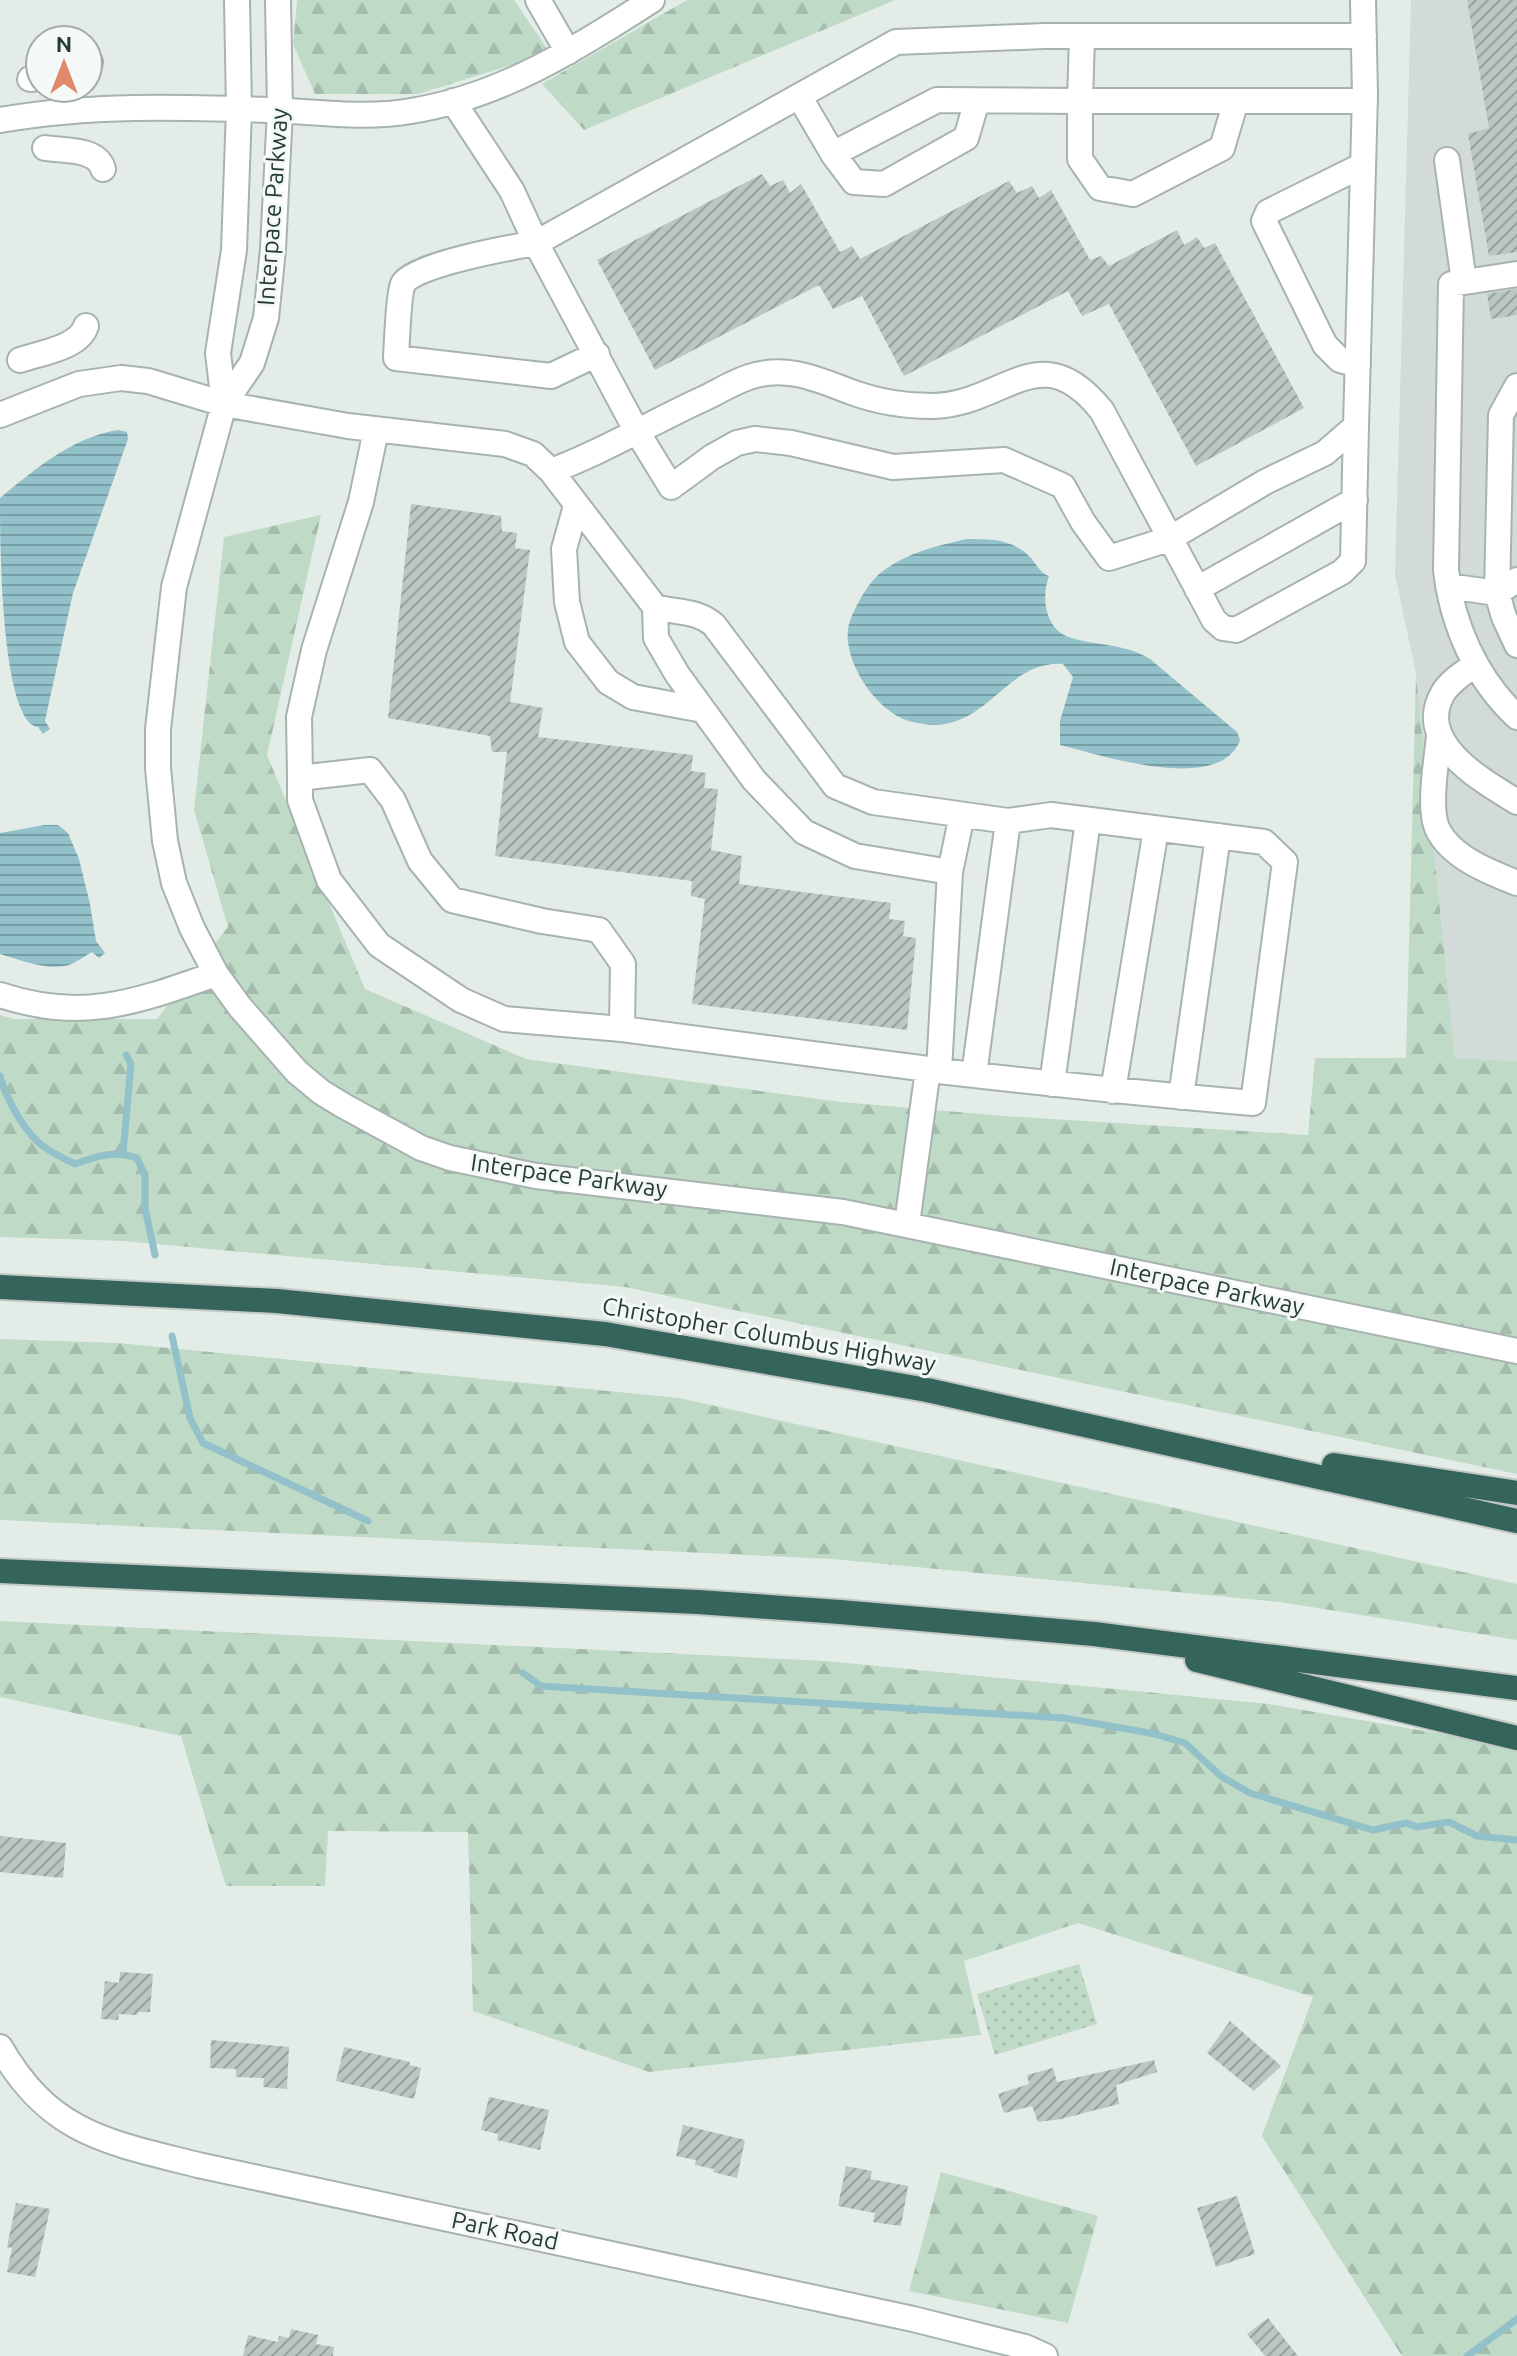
<svg xmlns="http://www.w3.org/2000/svg" width="1517" height="2356" font-family="Ubuntu,sans-serif">
<style>
.built{fill:#d2dbd7}
.forest{fill:url(#forest-firs)}
.park{fill:url(#park-dots)}
.water{fill:url(#water-rules)}
.lines{fill:none;stroke-linecap:round;stroke-linejoin:round}
.stream{stroke:#93c1ca;stroke-width:7}
.building{fill:url(#building-hatch)}
.minor-casing{stroke:#a7b3af;stroke-width:28}
.highway-casing{stroke:#c2c8c6;stroke-width:28}
.minor{stroke:#fff;stroke-width:24}
.highway{stroke:#35645a;stroke-width:24}
.labels{text-anchor:middle;stroke-width:6;stroke-linejoin:round;paint-order:stroke}
.street-label{font-size:24px;fill:#253b35;stroke:#f4f8f6}
</style>
<defs>
<pattern id="forest-firs" width="22" height="20" patternUnits="userSpaceOnUse" patternTransform="scale(2)"><rect width="22" height="20" fill="#bfdac7"/><path d="M5 1l3.5 6h-7zM16 11l3.5 6h-7z" fill="#a4bcac"/></pattern>
<pattern id="park-dots" width="8" height="8" patternUnits="userSpaceOnUse" patternTransform="scale(2)"><rect width="8" height="8" fill="#bfdac7"/><path d="M2 2h.1M6 6h.1" fill="none" stroke="#a4bcac" stroke-width="1.8" stroke-linecap="round"/></pattern>
<pattern id="water-rules" width="6" height="5" patternUnits="userSpaceOnUse" patternTransform="scale(2)"><rect width="6" height="5" fill="#93c1ca"/><path d="M0 2.5h6" fill="none" stroke="#789ea5"/></pattern>
<pattern id="building-hatch" width="6" height="6" patternUnits="userSpaceOnUse" patternTransform="scale(2)"><rect width="6" height="6" fill="#b9c6c1"/><path d="M-1 1l2-2M0 6l6-6M5 7l2-2" fill="none" stroke="#96a29e"/></pattern>
</defs>
<rect width="100%" height="100%" fill="#e4ece8"/>
<!-- built -->
<path class="built" d="M1411,0h106v1061l-62,-3 -39,-384 -21,-100z"/>
<!-- forest -->
<path class="forest" d="M297,0h217l36,53 -132,41h-103l-22,-50z
M687,0h208l-311,130 -42,-46z
M321,515l-54,240 98,234 161,70 315,43 163,14 304,19 7,-77h91l10,-384 39,384 62,3v413l-892,-187 -502,-46 -123,-4v-222l14,4h143l71,-92 -34,-117 30,-273z
M0,1339l118,4 561,55 838,186v56l-237,-38 -447,-43 -833,-39z
M0,1621l826,40 443,43 248,43v609h-115l-140,-220 51,-139 -235,-74 -114,38 17,74 -332,37 -176,-61 -5,-179 -140,-1 -3,55h-99l-45,-150 -181,-39z
M941,2172l157,44 -30,107 -159,-32z"/>
<!-- park -->
<path class="park" d="M1079,1964l18,60 -102,31 -18,-61z"/>
<!-- water -->
<path class="water" d="M118,430l9,2 1,7 -55,154 -28,128 5,8 -7,5 -5,-7c-38,-4 -38,-194 -38,-229 35,-29 73,-61 118,-68z
M967,539c25,0 46,0 64,19 6,7 9,15 18,18 -8,21 -4,53 20,61 28,10 53,5 81,22l87,73 3,8c-20,55 -139,15 -180,5v-24l13,-44 -10,-13c-63,-4 -77,79 -154,57 -32,-9 -65,-58 -61,-91 1,-14 19,-45 29,-54 25,-22 58,-30 90,-37z
M44,825h14l10,8 11,26 11,45 6,37 9,12 -6,5 -7,-6c-7,4 -15,10 -23,13 -22,6 -48,-5 -69,-11v-121z"/>
<g class="lines">
<!-- stream -->
<path class="stream" d="M0,1076c5,20 22,51 37,65 10,10 26,17 38,23 22,-8 39,-14 62,-6l8,18v32l10,47
M123,1153l8,-89 -5,-9
M172,1336l18,82 13,25 165,78
M523,1673l18,13 523,32 91,16 30,9 37,34 28,16 123,37 33,-7 11,4 32,-5 28,14 40,4
M1467,2356l50,-37"/>
</g>
<!-- building -->
<path class="building" d="M1467,0h50v252l-28,4 -21,-122 21,-6z
M762,174l8,12 13,-6 7,13 11,-9 39,68 12,-6 8,13 149,-78 8,12 15,-7 7,12 12,-8 39,70 11,-4 8,10 68,-36 7,15 13,-8 7,11 11,-5 89,165 -108,58 -87,-162 -27,12 -14,-25 -164,85 -42,-80 -29,13 -14,-24 -164,85 -58,-110z
M1517,289v26l-26,4 -4,-25z
M411,504l90,12 1,15 15,2 -2,15 15,2 -20,152 33,6 -5,29 155,18 -2,16 15,2 -2,15 14,1 -7,61 31,6 -3,28 152,19 -2,16 16,2 -2,15 13,2 -9,92 -215,-26 13,-105 -14,-3 1,-15 -197,-25 12,-104h-15l-2,-16 -102,-18z
M0,1836l66,7 -3,35 -63,-6z
M120,1972l33,2 -3,38h-12l-1,3 -18,-1 -1,6 -17,-1 4,-38 14,2z
M1230,2021l51,45 -27,25 -47,-38z
M211,2040l78,7 -2,42 -24,-2 1,-9 -28,-1v-8l-26,-1z
M344,2047l66,15 -1,3 12,3 -7,31 -78,-18z
M1154,2060l3,12 -41,13 3,19 -58,15 -23,3 -6,-16 -28,7 -6,-19 31,-10 -2,-9 26,-7 4,14z
M489,2097l60,13 -9,40 -43,-10 1,-6 -17,-4z
M683,2125l62,15 -8,38 -24,-6 1,-3 -19,-4 1,-5 -20,-4z
M846,2166l26,5 -2,8 38,7 -7,40 -28,-4 2,-9 -37,-7z
M1237,2196l18,58 -39,13 -19,-59z
M16,2203l34,6 -15,68 -28,-5 5,-24 -5,-1z
M1268,2318l30,38h-33l-18,-22z
M291,2329l27,6 -2,9 18,3 -1,9h-90l5,-21 30,7 1,-6 10,2z"/>
<g class="lines">
<!-- minor casing -->
<g class="minor-casing">
<path id="minor" d="M278,0l2,110 -7,139 -7,69 -14,45 -28,41 -50,183 -16,142v39l7,73 9,42 18,45 24,46 24,33 57,65 24,20 23,14 77,42 29,10 86,18 307,36 674,139
M538,0l30,52
M1082,36l-2,65h285
M88,69l2,-7
M30,79l10,-1
M799,96l34,58 104,-54 143,1v58l20,29 33,6 89,-46 14,-47
M453,101l59,90 24,52 100,187 35,57 41,-30 25,-14 18,-4 36,4 102,24 111,-7 59,26 20,36 26,36 60,-19 96,-57 60,-29 31,-27 9,-331 -2,-95
M0,120c92,-16 179,-13 272,-10 46,2 94,9 139,1 89,-14 167,-63 241,-111
M45,148c19,3 52,0 58,21
M833,154l21,28 30,2 82,-46 11,-37
M1447,160l17,122
M1517,274l-66,10 -5,286c6,54 30,109 71,147
M597,354l-46,22 -155,-18c1,-15 2,-62 7,-74 8,-19 110,-37 133,-41l360,-201 148,-6h320
M20,360c20,-7 59,-12 66,-34
M1358,365l-18,-5 -15,-15 -61,-124 4,-9 95,-47
M1517,386l-16,29 -4,178 7,24 13,28
M224,404l-6,-51 16,-103 5,-141 -2,-109
M0,415l79,-31 42,-6 27,3 76,23 124,22 157,18 28,10 18,17 104,136c22,6 42,3 59,18l121,161 38,16 135,19
M551,471c52,-19 103,-50 154,-73 14,-7 29,-16 44,-21 38,-13 70,3 105,16 25,9 52,13 78,13 73,-1 108,-73 170,5l112,209 9,8 13,2 106,-58 11,-11 3,-135
M576,506l-12,43 3,53 10,40 31,40 25,15 70,13
M1448,586l49,7 20,-13
M1197,589l158,-89
M655,607l1,31 21,36 77,106 50,52 51,24 95,16 12,-57
M1476,664c-11,8 -26,17 -33,29 -29,50 40,88 74,109
M1439,735c-2,24 -11,71 -2,93 13,29 52,44 80,55
M300,774l-1,-57 15,-67 47,-148 15,-72
M0,995c84,28 138,6 216,-21
M622,1029l-118,-10 -43,-19 -82,-55 -50,-65 -29,-80v-26l8,3 62,-7 23,30 27,61 32,39 90,21 57,9 24,34 -1,65 306,40
M939,1071l11,-199
M1052,1084l36,-264
M1113,1091l43,-262
M1181,1097l37,-261
M907,1224l21,-155 11,2c105,12 209,23 314,32l32,-241 -21,-20 -213,-27 -43,6 -34,254
M0,2047c50,87 107,95 198,118l715,154 112,28 20,9"/>
</g>
<!-- highway casing -->
<g class="highway-casing">
<path id="highway" d="M0,1287l277,14 328,33 322,56 590,131
M1334,1465l183,28
M0,1571l698,31 142,10 254,22 423,54
M1197,1660l320,78"/>
</g>
<!-- minor -->
<use href="#minor" class="minor"/>
<!-- highway -->
<use href="#highway" class="highway"/>
</g>
<g class="labels">
<!-- street labels -->
<g class="street-label">
<text transform="translate(273 207) rotate(-86)" y="8">Interpace Parkway</text>
<text transform="translate(569 1176) rotate(8)" y="8">Interpace Parkway</text>
<text transform="translate(1207 1287) rotate(12)" y="8">Interpace Parkway</text>
<text transform="translate(769 1335) rotate(10)" y="8">Christopher Columbus Highway</text>
<text transform="translate(505 2231) rotate(12)" y="8">Park Road</text>
</g>
</g>
<!-- north arrow -->
<g transform="translate(64 64)"><circle r="38" fill="#f4f8f6" stroke="#a1aca9" stroke-width="2"/>
<path d="M0-6L14 30L0 20L-14 30Z" fill="#e1896c"/>
<text y="-12" font-size="22" font-weight="bold" text-anchor="middle" fill="#253b35">N</text>
</g>
</svg>
